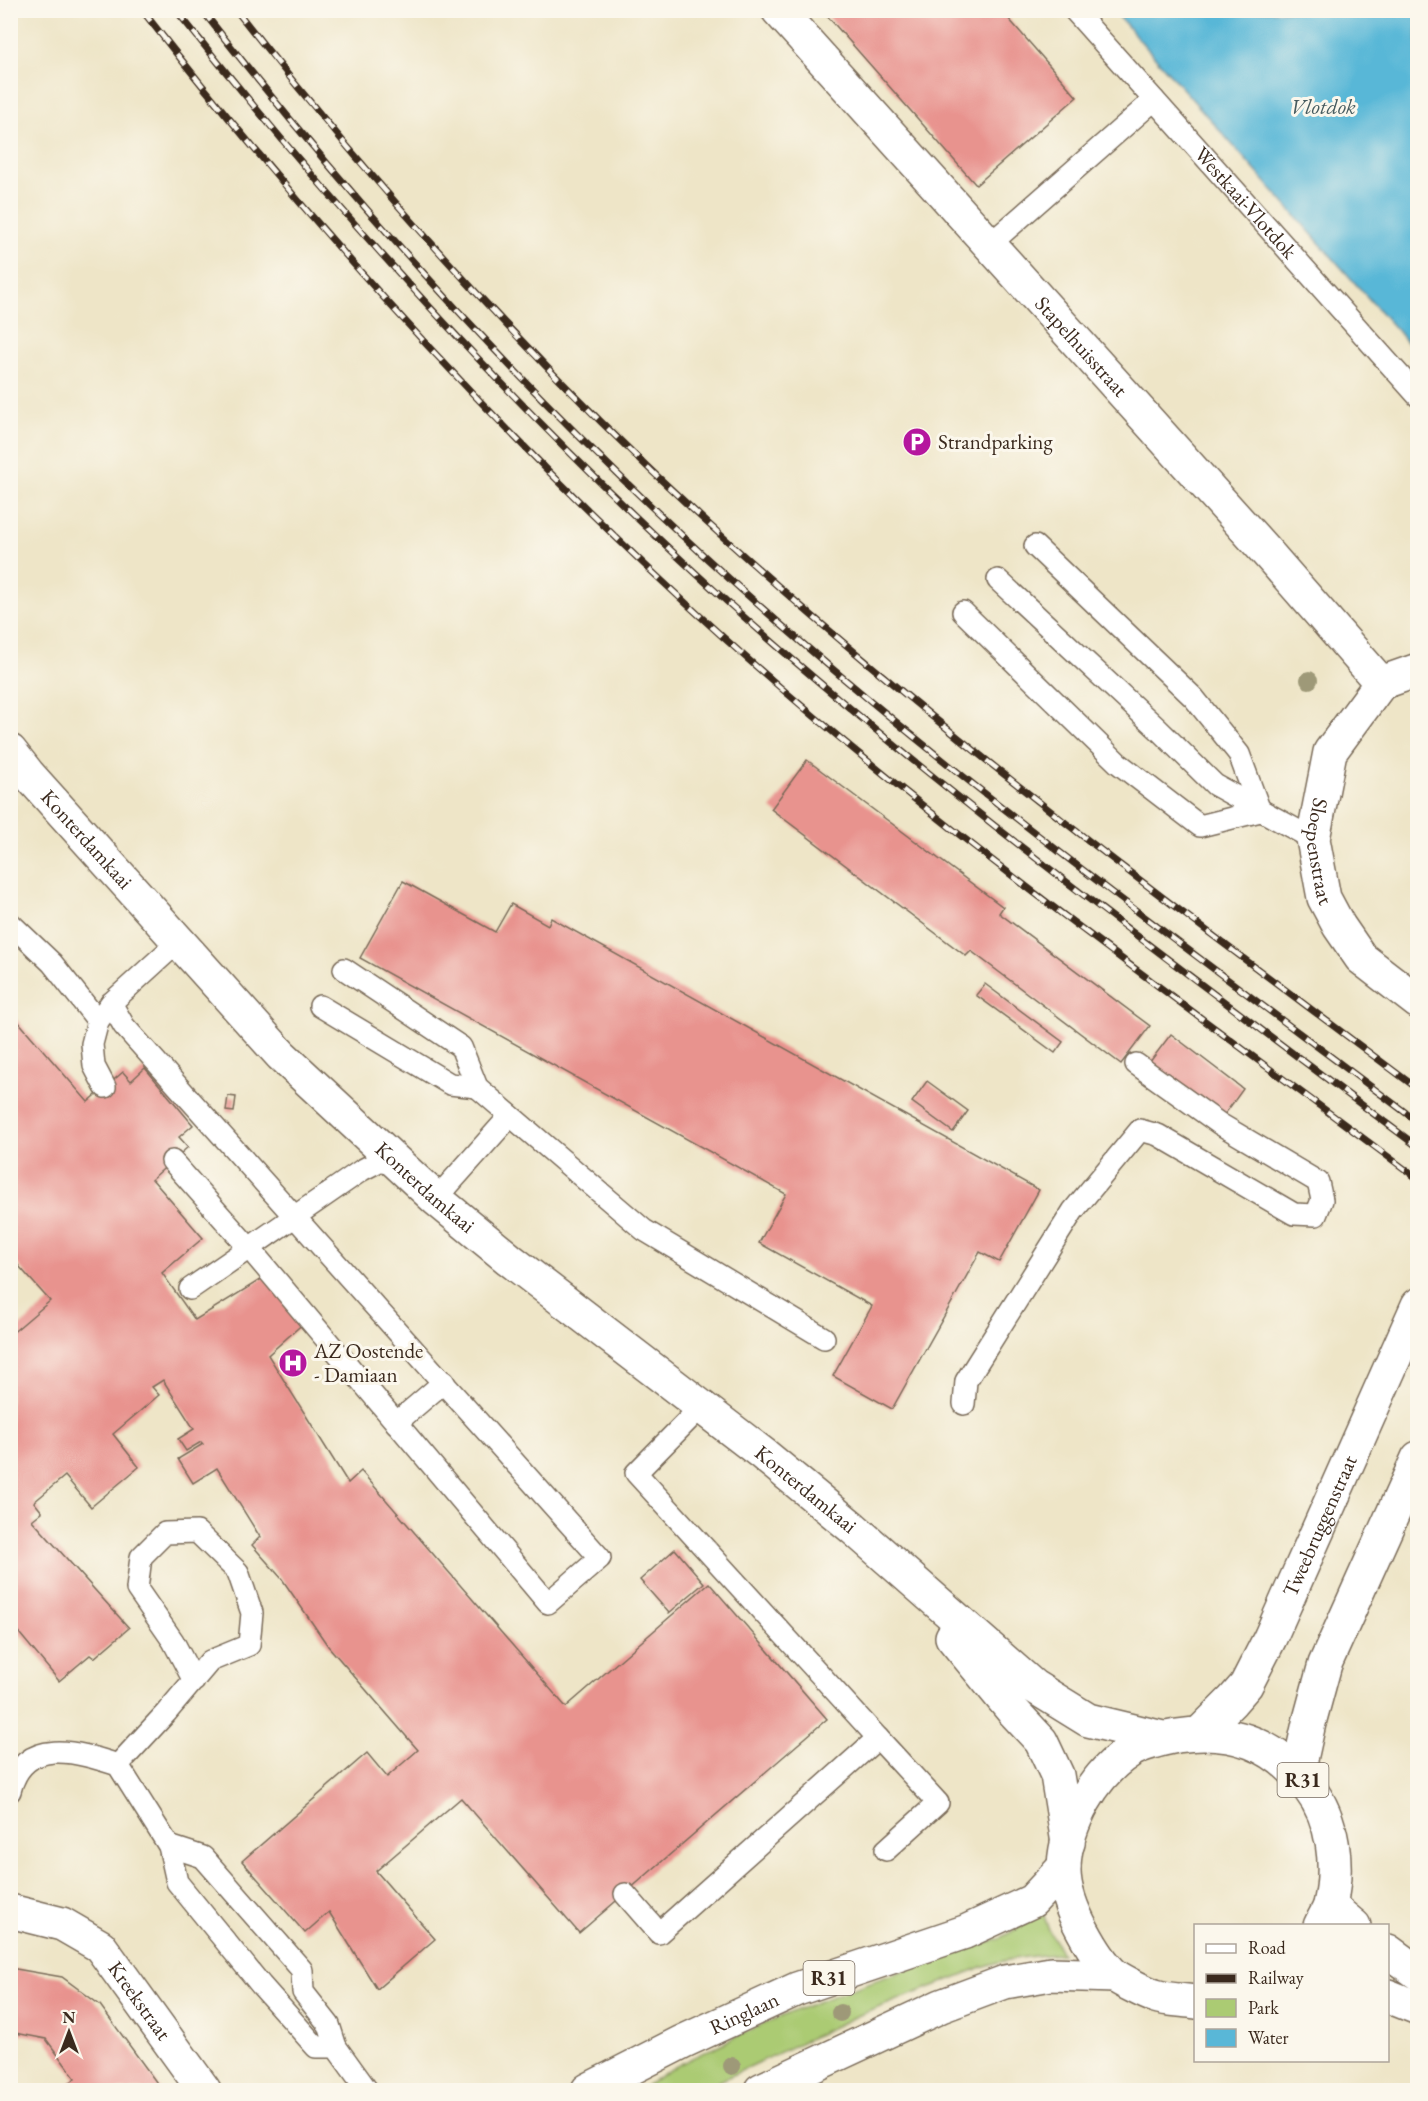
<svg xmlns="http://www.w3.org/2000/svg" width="1428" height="2101" font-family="'EB Garamond',serif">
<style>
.green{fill:#abcb73;stroke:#737a48;stroke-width:1.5}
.water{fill:#59b7d7;stroke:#4a707a;stroke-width:1.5}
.building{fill:#e8938e}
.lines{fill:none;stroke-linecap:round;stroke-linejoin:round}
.lane-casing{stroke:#7a6b59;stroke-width:24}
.street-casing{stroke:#7a6b59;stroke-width:36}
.primary-casing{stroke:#7a6b59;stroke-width:36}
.lane{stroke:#fff;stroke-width:21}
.street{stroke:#fff;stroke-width:33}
.primary{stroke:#fff;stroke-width:33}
.rail-casing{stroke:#3b2a1e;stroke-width:7}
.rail{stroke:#fbf7ec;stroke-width:4.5;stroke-dasharray:14;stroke-linecap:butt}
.tree{fill:#9e9978}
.labels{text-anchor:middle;stroke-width:6;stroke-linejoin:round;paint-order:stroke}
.shield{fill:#fbf7ec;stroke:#75685c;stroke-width:1.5}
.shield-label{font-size:20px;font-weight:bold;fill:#3b2a1e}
.street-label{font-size:21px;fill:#3b2a1e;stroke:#fbf7ec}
.poi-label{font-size:21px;fill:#3b2a1e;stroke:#fbf7ec;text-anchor:start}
.water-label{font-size:22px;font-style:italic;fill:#465b5f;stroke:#fbf7ec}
</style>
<rect width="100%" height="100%" fill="#fbf7ec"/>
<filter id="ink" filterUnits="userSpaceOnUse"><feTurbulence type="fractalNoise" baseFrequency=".0167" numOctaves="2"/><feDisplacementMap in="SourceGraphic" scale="12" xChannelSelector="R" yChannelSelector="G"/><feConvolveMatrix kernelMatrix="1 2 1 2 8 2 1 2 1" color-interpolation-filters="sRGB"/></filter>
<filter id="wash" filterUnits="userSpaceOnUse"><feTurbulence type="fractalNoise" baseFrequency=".008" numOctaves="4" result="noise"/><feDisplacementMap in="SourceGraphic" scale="24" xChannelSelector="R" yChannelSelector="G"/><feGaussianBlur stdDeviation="1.35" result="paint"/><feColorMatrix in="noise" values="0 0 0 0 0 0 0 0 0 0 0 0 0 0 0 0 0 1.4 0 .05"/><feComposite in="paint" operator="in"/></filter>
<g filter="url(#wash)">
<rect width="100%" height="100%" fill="#eee5c7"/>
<!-- green -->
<path class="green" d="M1042,1911l8,21 12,22c-28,1 -54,4 -80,13l-130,51 -151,72h-60c23,-20 51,-32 78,-45 90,-45 187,-75 281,-107l27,-15z"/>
<!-- water -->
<path class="water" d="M1114,11h303v342z"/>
<g id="blocks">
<!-- building -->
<path class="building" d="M822,10h179l76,87 -101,88z
M807,760l196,147 -4,6 151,113 -29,38 -150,-113 -5,5 -195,-147z
M403,881l92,51 16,-28 37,21 3,-7 488,272 -40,72 -19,-10 -88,157 -59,-33 39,-70 -113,-63 27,-49 -426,-236z
M985,984l78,58 -8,11 -79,-58z
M10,1012l78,90 35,-30 8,9 14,-13 48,57 -14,12 9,10 -36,32 51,59 -41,35 33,47 73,-45 39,45 -39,35 80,128 13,-12 205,236 143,-124 118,136 -248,214 -118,-135 -85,73 59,68 -58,50 -48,-77 -24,21 -63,-72 125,-108 20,24 31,-27 -90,-104 -46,-67 -30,-34 8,-8 -43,-69 -24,15 -15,-24 25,-15 -2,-2 -15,9 -8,-12 16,-10 -31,-49 -11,7 7,8 -46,39 26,33 -48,40 -26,-31 -31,26 8,10 -10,8 97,108 -35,30 -4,-3 -31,26 -49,-59v-287l40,-34 -40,-45z
M1171,1034l72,55 -21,29 -73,-55z
M927,1081l41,30 -15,21 -41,-30z
M228,1096l8,1 -2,15 -8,-1z
M675,1549l29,34 -35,30 -29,-33z
M10,1968l52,9 38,28 62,85h-87l-5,-7 5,-5 -29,-39 -36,-7z"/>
</g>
</g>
<g filter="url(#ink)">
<use href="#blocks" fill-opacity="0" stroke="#7a6b59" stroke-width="1.5"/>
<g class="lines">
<!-- lane casing -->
<g class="lane-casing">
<g id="lane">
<path id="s1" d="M1074,10l344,386"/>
<path d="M989,245l165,-145"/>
<path d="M1035,546l159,152 45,56 21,57"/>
<path d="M998,580l160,149 57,56 98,54"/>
<path d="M963,612l155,151 82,63 60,-15"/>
<path d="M10,923l42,40 46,58"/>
<path d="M344,969l117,78 16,40 167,143 180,108"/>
<path d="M111,1003l13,23 476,532 -52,45 -298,-354 -78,-88"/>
<path d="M320,1006l130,78 27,3"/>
<path d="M105,1087l-11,-21 -2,-22 6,-23 13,-18 68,-62"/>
<path d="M436,1199l74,-83"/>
<path d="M190,1289l172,-119 27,-14"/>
<path d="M964,1404l2,-23 107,-170 67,-81 18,5 136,79 22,1 6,-15 -4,-18 -98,-58 -84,-60"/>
<path d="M396,1423l48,-41"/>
<path d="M878,1738l60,65 -52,47"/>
<path d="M118,1765l48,-52 44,-52 39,-16 3,-32 -14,-41 -41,-40 -32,1 -24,24 -4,32 36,52 21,40"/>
<path d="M10,1791c14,-56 68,-39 108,-26l51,81 8,36 84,103 55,62h20l31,43"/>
<path d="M169,1846l34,11 99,113 1,22 26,33 7,22"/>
<path d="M625,1894l34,39 219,-195 -242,-265 65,-66"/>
</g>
</g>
<!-- street casing -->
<g class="street-casing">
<g id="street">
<path id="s2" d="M778,10l492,546 111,127"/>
<path id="s3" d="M1418,670l-37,13 -51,69 -17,87 11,59 15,28 22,32 57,44"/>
<path id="s4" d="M10,751l18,23 253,281 155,144 73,60 254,195 90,74 180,158 55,34 75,18"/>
<path d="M952,1637l61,74 28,30 16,34 11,68"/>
<path d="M1330,1906l24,20"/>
<path id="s5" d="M10,1911l52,13 38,22 104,144"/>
<path d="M1388,1951l30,22"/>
<path d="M1388,1996l30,12"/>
</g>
</g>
<!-- primary casing -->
<g class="primary-casing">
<g id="primary">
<path id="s6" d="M1200,1733l32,-32 14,-16 24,-47 148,-333"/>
<path d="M1298,1773l11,-50 16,-59 93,-206"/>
<path d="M1196,2002c-13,-2 -29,-2 -41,-6 -9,-3 -33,-15 -41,-21 -11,-10 -24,-31 -31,-44 -11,-20 -20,-42 -19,-65 2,-43 30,-92 66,-115 13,-8 32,-12 47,-15 55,-8 98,7 132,52 25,32 30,78 21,117 -2,7 -7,14 -10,21"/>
<path id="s7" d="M588,2090l94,-48 115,-53 168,-57 67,-31 32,-34"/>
<path d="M761,2090l180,-84 64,-24 46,-8 64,2"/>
</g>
</g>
<!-- lane -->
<use href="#lane" class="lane"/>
<!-- street -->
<use href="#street" class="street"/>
<!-- primary -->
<use href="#primary" class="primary"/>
<!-- rail casing -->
<g class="rail-casing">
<path id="rail" d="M142,10c176,225 369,436 581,627 218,196 460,366 695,542
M176,10c173,218 361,422 568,607 214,190 445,358 674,530
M202,10c181,231 383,447 606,638 195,168 404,319 610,474
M236,10c148,188 309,367 487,527 219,199 458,375 695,552"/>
</g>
<!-- rail -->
<use href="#rail" class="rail"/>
</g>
<!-- trees -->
<g class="tree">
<circle cx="1309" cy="680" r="9"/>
<circle cx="840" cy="2013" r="9"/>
<circle cx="732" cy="2066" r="9"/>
</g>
</g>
<!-- icons -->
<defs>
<g id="parking-disc" transform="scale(1.5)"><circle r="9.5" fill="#b5179e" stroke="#fbf7ec"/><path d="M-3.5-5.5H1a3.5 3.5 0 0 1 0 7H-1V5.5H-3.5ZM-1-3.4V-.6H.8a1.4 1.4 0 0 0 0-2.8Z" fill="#fff"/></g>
<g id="hospital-disc" transform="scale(1.5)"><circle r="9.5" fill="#b5179e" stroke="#fbf7ec"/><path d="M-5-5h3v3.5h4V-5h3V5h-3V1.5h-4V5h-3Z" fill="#fff"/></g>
</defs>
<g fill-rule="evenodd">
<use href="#parking-disc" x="917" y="442"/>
<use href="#hospital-disc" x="293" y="1363"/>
</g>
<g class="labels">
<!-- shield labels -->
<g class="shield">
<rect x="1277.5" y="1763" width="51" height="34" rx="4.5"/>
<rect x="803.5" y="1961" width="51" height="34" rx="4.5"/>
</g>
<g class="shield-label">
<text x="1303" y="1787">R31</text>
<text x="829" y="1985">R31</text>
</g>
<!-- street labels -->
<g class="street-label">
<text dy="7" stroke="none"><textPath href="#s1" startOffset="258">Westkaai-Vlotdok</textPath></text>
<text dy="7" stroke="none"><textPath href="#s2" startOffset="453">Stapelhuisstraat</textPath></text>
<text dy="7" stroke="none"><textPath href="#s4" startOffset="117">Konterdamkaai</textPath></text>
<text dy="7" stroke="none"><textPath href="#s3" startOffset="226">Sloepenstraat</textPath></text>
<text dy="7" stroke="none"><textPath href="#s4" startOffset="603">Konterdamkaai</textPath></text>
<text dy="7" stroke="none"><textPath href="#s4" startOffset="1089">Konterdamkaai</textPath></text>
<text dy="7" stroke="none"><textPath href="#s6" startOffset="242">Tweebruggenstraat</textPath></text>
<text dy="7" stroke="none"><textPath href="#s5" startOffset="165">Kreekstraat</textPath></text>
<text dy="7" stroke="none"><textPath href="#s7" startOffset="174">Ringlaan</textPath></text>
</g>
<!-- poi labels -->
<g class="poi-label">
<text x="938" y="449">Strandparking</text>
<text x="314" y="1358">AZ Oostende<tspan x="314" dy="24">- Damiaan</tspan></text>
</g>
<!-- water labels -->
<g class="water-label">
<text x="1323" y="114">Vlotdok</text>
</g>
</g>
<!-- margin -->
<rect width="1428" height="2101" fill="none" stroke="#fbf7ec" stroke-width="36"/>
<!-- legend -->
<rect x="1194" y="1924" width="195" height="138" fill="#fbf7ec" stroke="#aea59a" stroke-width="1.5"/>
<rect x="1206" y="1944" width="30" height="9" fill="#ffffff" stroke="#aea59a" stroke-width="1.5"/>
<text x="1248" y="1954" font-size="18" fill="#3b2a1e">Road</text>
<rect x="1206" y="1974" width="30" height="9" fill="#3b2a1e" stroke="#aea59a" stroke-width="1.5"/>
<text x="1248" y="1984" font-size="18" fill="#3b2a1e">Railway</text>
<rect x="1206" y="1999" width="30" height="18" fill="#abcb73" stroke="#aea59a" stroke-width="1.5"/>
<text x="1248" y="2014" font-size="18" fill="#3b2a1e">Park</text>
<rect x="1206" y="2029" width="30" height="18" fill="#59b7d7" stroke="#aea59a" stroke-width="1.5"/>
<text x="1248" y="2044" font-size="18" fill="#3b2a1e">Water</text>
<!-- north arrow -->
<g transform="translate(69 2032)" stroke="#fbf7ec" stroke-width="4.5" paint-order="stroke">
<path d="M0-4.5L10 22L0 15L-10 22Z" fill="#3b2a1e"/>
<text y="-9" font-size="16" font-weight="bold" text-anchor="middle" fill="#3b2a1e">N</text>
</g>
</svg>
